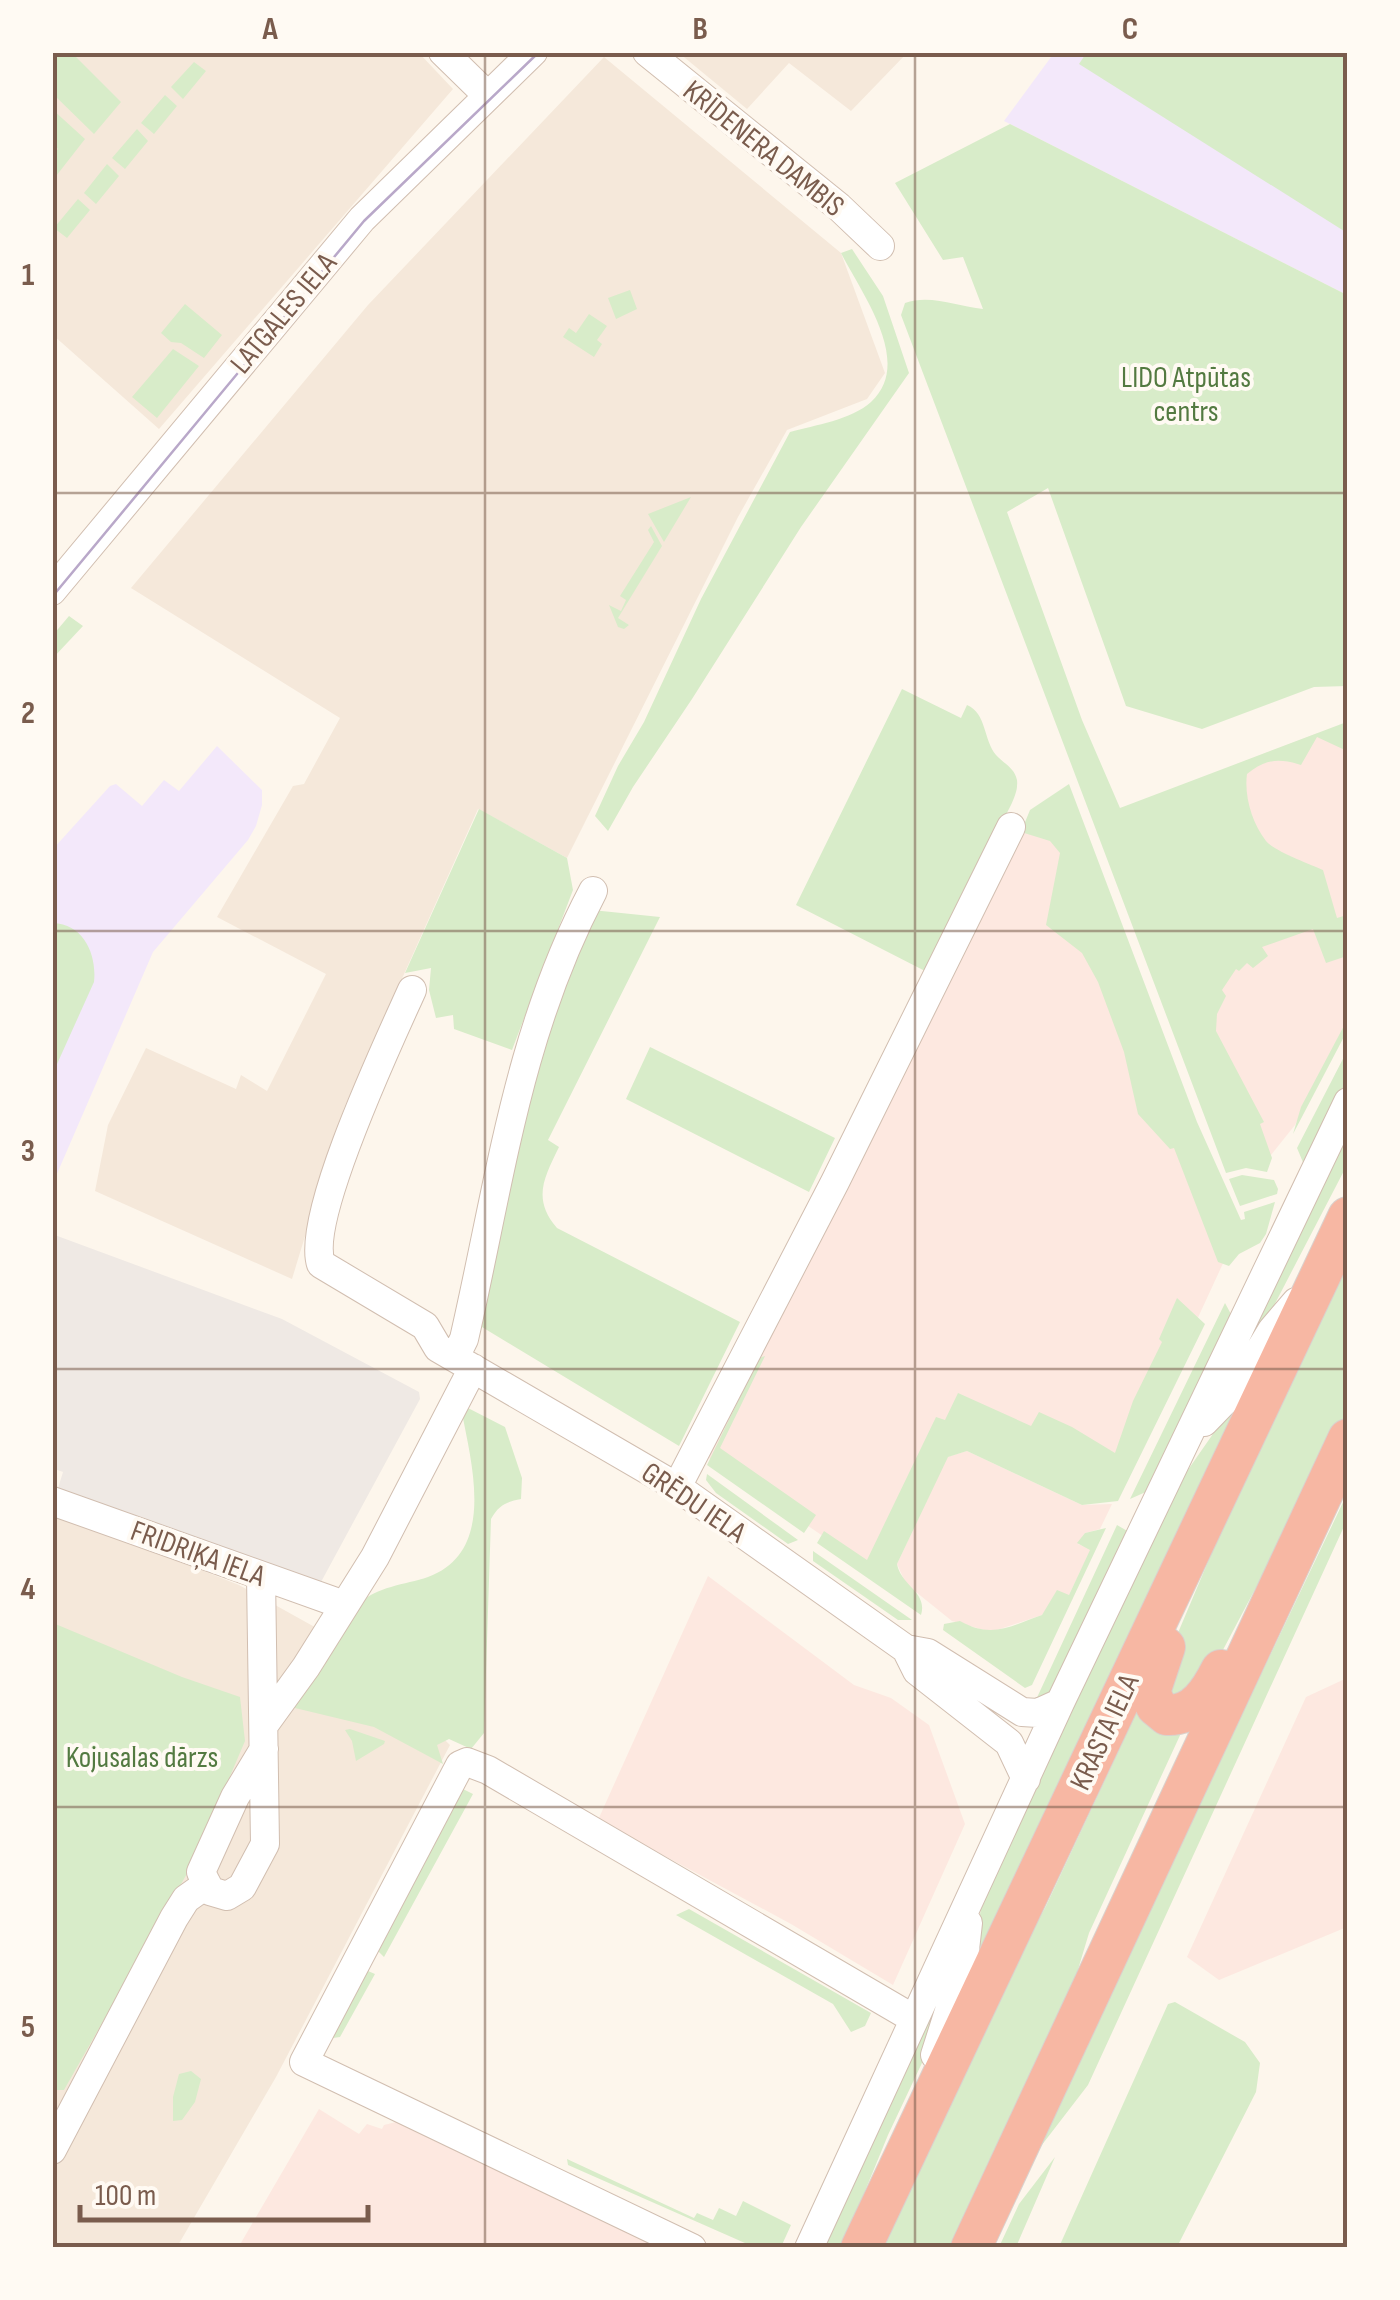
<svg xmlns="http://www.w3.org/2000/svg" width="1400" height="2300" font-family="'Sofia Sans Condensed',sans-serif">
<style>
.residential{fill:#f5e8da}
.commercial{fill:#fde8e0}
.industrial{fill:#efe9e4}
.education{fill:#f3e8fa}
.green{fill:#d8ecc9}
.lines{fill:none;stroke-linecap:round;stroke-linejoin:round}
.minor-casing{stroke:#d1beb0;stroke-width:30}
.highway-casing{stroke:#dad1cd;stroke-width:42}
.minor{stroke:#fff;stroke-width:28}
.highway{stroke:#f7b7a3;stroke-width:40}
.tram{stroke:#b9a8c9;stroke-width:2.5}
.grid{fill:none;stroke:#7a5c4d;stroke-width:2.5;stroke-opacity:0.55}
.labels{text-anchor:middle;stroke-width:8;stroke-linejoin:round;paint-order:stroke}
.street-label{font-size:30px;fill:#7a5c4d;stroke:#fffaf3}
.park-label{font-size:30px;fill:#537a41;stroke:#fffaf3}
.neatline{fill:none;stroke:#7a5c4d;stroke-width:4}
.grid-label{font-size:32px;text-anchor:middle;font-weight:bold;fill:#7a5c4d}
</style>
<rect width="100%" height="100%" fill="#fdf6ec"/>
<!-- residential -->
<path class="residential" d="M53,53h366l34,36 -294,340 -106,-94z
M679,53h228l-56,58 -62,-48 -42,46z
M604,57l237,196 44,120 -18,26 -80,31 -49,87 -171,341 -89,-49 -134,299 -52,171 -197,-88 13,-66 38,-77 90,41 5,-14 26,16 59,-117 -109,-57 76,-131 11,-2 36,-66 -209,-130 237,-283z
M52,1511l187,74 108,60 103,100 -174,332 -99,170h-124z"/>
<!-- commercial -->
<path class="commercial" d="M1318,733l29,13v275l-52,104 -28,35 -63,-132 59,-180 -36,-80z
M1061,824l164,435 -107,232 -178,-60 -69,138 -165,-113 310,-624z
M967,1451l115,54 30,-1 -12,25 -15,4 -7,11 13,5 -22,46 -27,20 -51,17 -39,-11 -46,-37 -9,-20 50,-107z
M708,1576l146,109 37,13 38,27 36,99 -72,161 -102,-61 -193,-104z
M1347,1678v249l-128,53 -32,-23 119,-260z
M319,2109l40,25 8,-10 15,5 2,-4 12,-3 269,125 -427,1z"/>
<!-- industrial -->
<path class="industrial" d="M52,1234l230,85 137,73 1,7 -99,183 -166,-57 -99,-30 7,-23 -11,-4z"/>
<!-- education -->
<path class="education" d="M1054,53h293v242l-343,-174z
M217,746l45,44v15l-6,21 -8,14 -95,112 -100,231v-334l57,-63 6,-2 26,22 22,-26 15,11z"/>
<!-- green -->
<path class="green" d="M1087,52l260,1 1,173 -4,5 -265,-167z
M52,53h20l49,49 -27,32 -41,-40z
M194,62l12,9 -23,28 -12,-12z
M165,95l12,11 -23,28 -13,-11z
M52,109l33,30 -32,41v-25l5,-6 -5,-6z
M1010,124l337,171v391l-33,1 -112,42 -76,-23 -78,-218 -41,24 75,208 38,88 224,-85 1,-12 2,1v39l-30,-14 -16,28c-22,-7 -36,-6 -54,9 -3,22 5,49 19,67 8,10 44,23 57,29l14,48 10,-3v41l-21,7 -13,-34 -51,18 6,9 -15,12 -6,-5 -8,8 -3,-2 -14,21 4,6 -9,18 -1,17 48,91 -4,2 12,34 -5,14 -21,-4 -20,5 -325,-858 4,-12c26,-9 53,4 78,6l-20,-52 -20,3 -48,-77z
M137,129l11,12 -23,28 -13,-11z
M107,164l12,12 -23,28 -12,-11z
M78,199l12,11 -23,28 -13,-10z
M852,249l31,47 26,77 -108,154 -109,172 -59,88 -25,44 -13,-15 23,-50 26,-44 57,-123 89,-167c25,-7 61,-12 81,-30 43,-39 -9,-108 -30,-149z
M630,290l7,19 -21,10 -8,-21z
M185,304l37,31 -18,23 -23,-15 -10,-1 -10,-9z
M589,314l18,12 -10,14 5,4 -8,13 -31,-20 6,-9 7,5z
M173,349l26,17 -42,52 -25,-21z
M691,497l-27,45 -16,-28z
M651,526l11,20 -44,72 11,7 -5,4 -6,-2 -9,-22 12,6 5,-11 -6,-4 34,-54 -6,-12z
M69,616l14,10 -30,32v-23z
M902,689l59,29 6,-13c20,9 16,34 29,50 8,9 18,12 21,25 1,9 -2,16 -6,25l-86,166 -129,-66z
M1069,784l128,338 44,98 4,-1 -1,-7 31,-10 -9,32 -6,9 -21,11 -10,12 -11,-4 -44,-114 -4,1 -32,-35 -14,-62 -26,-70 -16,-29 -36,-28 14,-72 -10,-12 -29,-9 9,-22z
M479,809l88,49 6,32 -61,160 -58,-21 -1,-14 -17,3 -7,-28 2,-22 -26,5z
M592,910l68,7 -112,223 11,7c-15,31 -27,52 -2,81l183,94 -61,124 -202,-122 60,-282z
M53,923c31,1 44,32 41,59l-41,91z
M1347,1020v11l-54,103 8,-27z
M650,1047l185,91 -26,54 -183,-93z
M1347,1051v29l-42,87 -8,-19z
M1347,1126v39l-93,179 -29,43z
M1242,1175l32,5 4,9 -1,5 -37,12 -11,-27z
M1347,1251v164l-142,269 -31,16 -13,-27 104,-246z
M1177,1298l28,26 -87,177 -36,4 -115,-54 -19,6 -51,107c4,22 31,28 24,51l-104,-72 7,-12 43,29 69,-143 9,3 13,-27 73,33 8,-14 33,15 43,26 18,-52 29,-59 -3,-3z
M1225,1303l7,13 -84,175 -18,8z
M765,1356l-45,92 96,67 -12,18 -97,-68 52,-107z
M1238,1398l5,1 -265,568 -7,-2 11,-62 11,-31 190,-395z
M466,1407l39,20 17,51 -1,21c-15,3 -22,6 -30,20l-7,214 -13,16 -22,-10 -12,6 6,19 -69,-37 -79,-19v-6c17,-27 43,-76 63,-97 18,-19 47,-20 70,-28 68,-25 44,-111 34,-164z
M707,1474l91,66 -10,4 -72,-51 -10,-13z
M1347,1494v26l-259,565 -50,65 -3,-2z
M1117,1525l12,7 -73,161 -22,11z
M1106,1528l-74,157 -7,3 -82,-58 1,-6 16,-3c32,18 50,5 82,-6l15,-25 12,5 21,-45 -13,-7 8,-10z
M813,1551l99,69h-14l-85,-59z
M53,1623l129,54 58,20 5,44 -52,122 -129,227h-11z
M1140,1705l42,26 -93,202 -16,53 -121,261 -70,1 110,-242 54,-100z
M350,1729l35,12 -1,3 -28,17 -4,-20 -7,-11z
M461,1788l12,6 -89,163 -7,-7z
M689,1909l182,104 -6,13 -14,6 -18,-28 -157,-89z
M955,1957l-17,72 -50,106 -46,112 -18,1z
M368,1971l7,3 -35,63 -14,2 36,-66z
M1175,2002l70,40 15,21 -4,29 -79,155 -85,1 -8,-4 -1,3h-24l109,-243z
M191,2071l10,8 -6,23 -13,18 -9,1v-24l6,-23z
M1055,2157l-39,90h-17l20,-43z
M567,2159l127,59 3,-5 16,7 6,-12 17,8 7,-15 48,24 -10,22h-27l-186,-82z"/>
<g class="lines">
<!-- minor casing -->
<g class="minor-casing">
<path id="minor" d="M443,52l45,44
M647,52l192,155 41,39
M52,591l310,-372 171,-167
M412,990c-22,49 -107,228 -91,274l104,62 13,22 239,139 229,162 22,4 94,59 16,1 22,-10
M455,1357l9,-18c36,-156 53,-304 129,-448
M1204,1422l33,-34 35,-58 24,-28
M677,1487l158,-305 176,-355
M52,1501l292,104
M261,1576l4,268 -23,43 -15,9 -17,-5 -9,-19 34,-75 29,-48
M906,1649l11,22 92,72 17,36
M264,1725l42,-58 69,-110 98,-189
M935,2055l28,-88 5,-44
M52,2150l122,-232 12,-19 21,-15
M692,2248l-388,-186 156,-297 7,-3 21,8 426,249
M809,2248l251,-545 288,-601"/>
</g>
<!-- highway casing -->
<g class="highway-casing">
<path id="highway" d="M1165,1647l-15,45 6,14 11,9c28,1 43,-23 54,-45
M861,2248l487,-1031
M971,2248l377,-809"/>
</g>
<!-- minor -->
<use href="#minor" class="minor"/>
<!-- highway -->
<use href="#highway" class="highway"/>
<!-- tram -->
<path class="tram" d="M52,597l312,-376 175,-169"/>
</g>
<!-- grid -->
<path class="grid" d="M485,52v2196M915,52v2196M52,493h1296M52,931h1296M52,1369h1296M52,1807h1296"/>
<g class="labels">
<!-- street labels -->
<g class="street-label">
<text transform="translate(764 148) rotate(39)" y="10">KRĪDENERA DAMBIS</text>
<text transform="translate(283 313) rotate(-50)" y="10">LATGALES IELA</text>
<text transform="translate(694 1502) rotate(34)" y="10">GRĒDU IELA</text>
<text transform="translate(198 1553) rotate(20)" y="10">FRIDRIĶA IELA</text>
<text transform="translate(1104 1732) rotate(-65)" y="10">KRASTA IELA</text>
</g>
<!-- park labels -->
<g class="park-label">
<text x="1186" y="387">LIDO Atpūtas<tspan x="1186" dy="34">centrs</tspan></text>
<text x="142" y="1767">Kojusalas dārzs</text>
</g>
</g>
<!-- border -->
<rect width="1400" height="2300" fill="none" stroke="#fffaf3" stroke-width="110"/>
<!-- scale -->
<path d="M80 2205v15h288v-15" fill="none" stroke="#7a5c4d" stroke-width="5"/>
<text x="95" y="2205" font-size="30" fill="#7a5c4d" stroke="#fffaf3" stroke-width="8" paint-order="stroke">100 m</text>
<rect x="55" y="55" width="1290" height="2190" class="neatline"/>
<g class="grid-label">
<text x="270" y="39">A</text>
<text x="700" y="39">B</text>
<text x="1130" y="39">C</text>
<text x="28" y="285">1</text>
<text x="28" y="723">2</text>
<text x="28" y="1161">3</text>
<text x="28" y="1599">4</text>
<text x="28" y="2037">5</text>
</g>
</svg>
